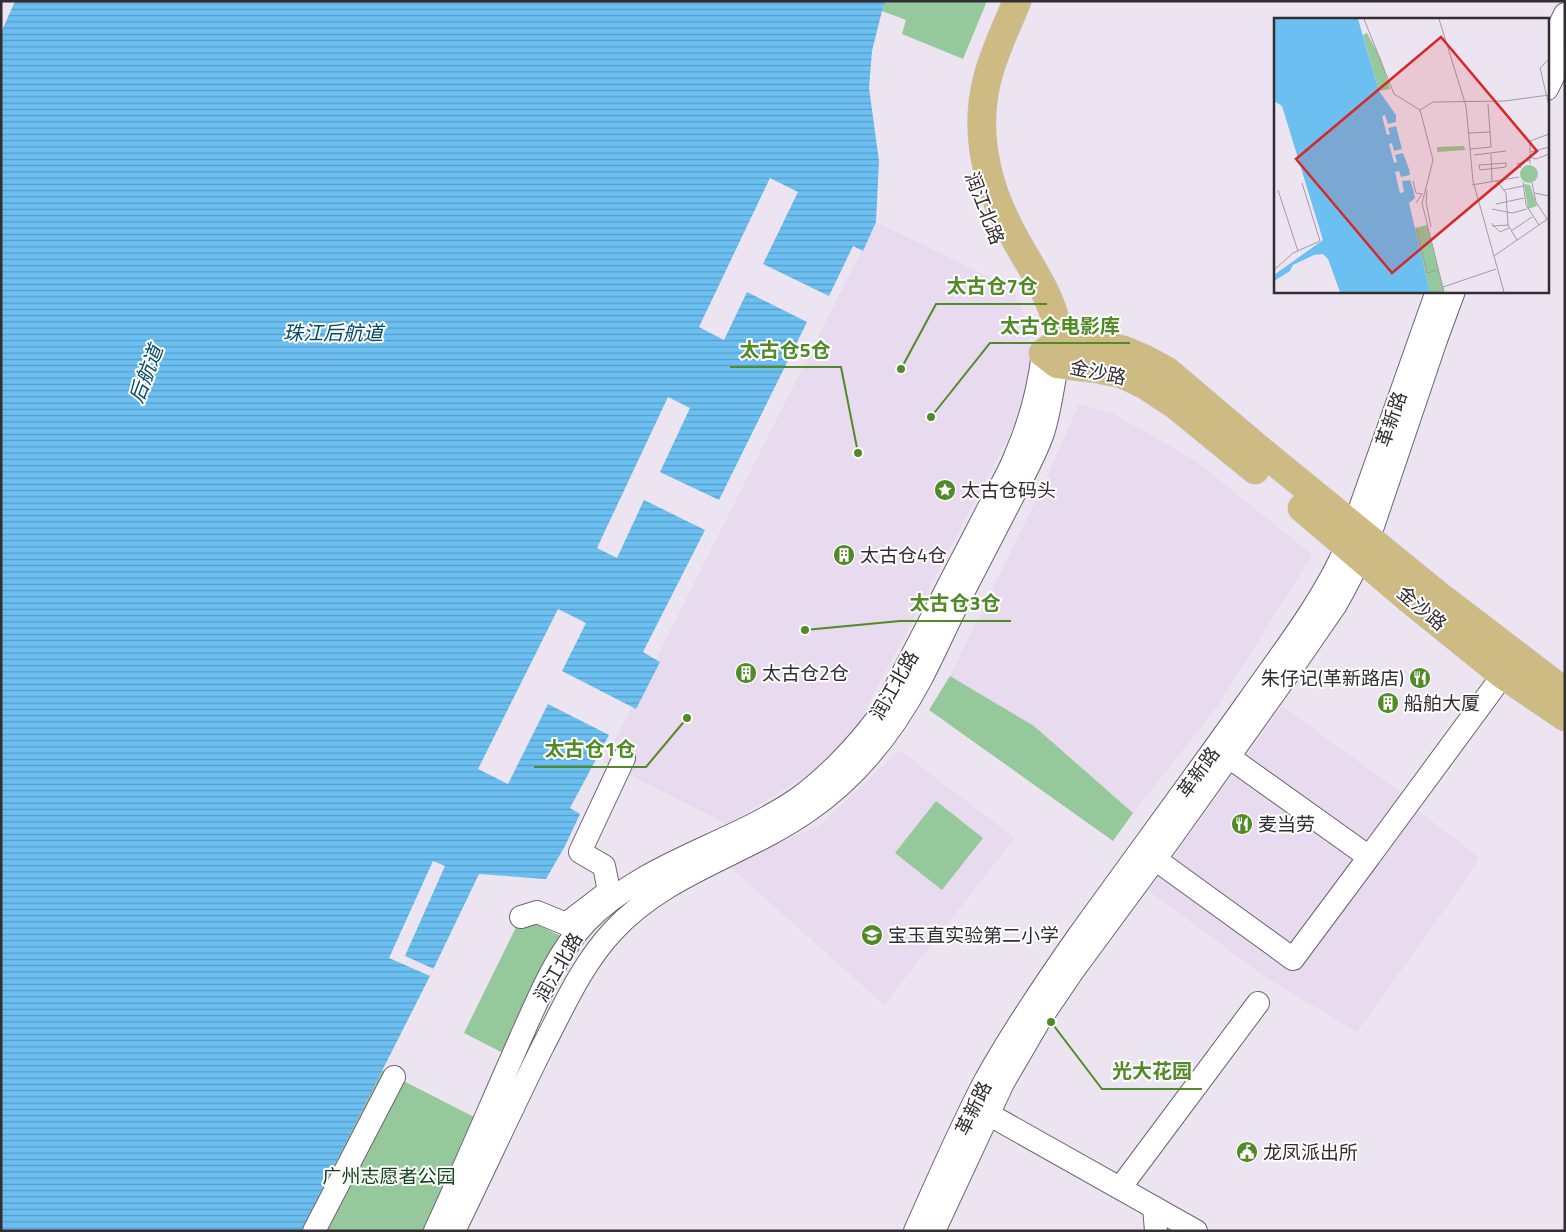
<svg xmlns="http://www.w3.org/2000/svg" width="1566" height="1232" font-family="'Titillium Web','Noto Sans SC',sans-serif">
<style>
.built{fill:#e8daef}
.green{fill:#95c99b}
.water{fill:url(#water-rules)}
.pier{fill:#ede4f2}
.lines{fill:none;stroke-linecap:round;stroke-linejoin:round}
.minor-casing{stroke:#6b636f;stroke-width:24}
.major-casing{stroke:#c9c8ca;stroke-width:29}
.minor{stroke:#fff;stroke-width:22}
.major{stroke:#cebb84;stroke-width:28}
.labels{text-anchor:middle;stroke-width:4;stroke-linejoin:round;paint-order:stroke}
.street-label{font-size:19px;fill:#312d32;stroke:#fff}
.poi-label{font-size:19px;fill:#312d32;stroke:#fff;text-anchor:start}
.park-label{font-size:19px;fill:#13431d;stroke:#fff}
.water-label{font-size:20px;font-style:italic;fill:#014969;stroke:#fff}
.inset-road{fill:none;stroke:#a29ba5;stroke-width:1}
.view{fill:#d62828;fill-opacity:0.15;stroke:#d62828;stroke-width:2.5}
.inset-edge{fill:none;stroke:#312d32;stroke-width:2.5}
.leader{fill:none;stroke:#518b28;stroke-width:2}
.callout-dot{fill:#518b28;stroke:#fff;stroke-width:2}
.callout-label{font-size:20px;text-anchor:middle;font-weight:bold;fill:#518b28;stroke:#fff;stroke-width:4;stroke-linejoin:round;paint-order:stroke}
</style>
<defs>
<pattern id="water-rules" width="6" height="5" patternUnits="userSpaceOnUse" patternTransform="scale(1.25)"><rect width="6" height="5" fill="#6cbff1"/><path d="M0 2.5h6" fill="none" stroke="#599cc4"/></pattern>
</defs>
<rect width="100%" height="100%" fill="#ede4f2"/>
<!-- built -->
<path class="built" d="M876,222l137,67 15,36 3,32 -9,54 -168,321 -40,39 -87,53 -123,-62z
M1079,404l35,10 82,47 116,94 -93,149 -86,109 -99,-87 -84,-50 93,-190z
M1282,706l128,93 3,8 66,50 -12,21 -110,154 -89,-53 -119,-88z
M899,750l116,88 -131,167 -155,-139 93,-42z"/>
<!-- green -->
<path class="green" d="M886,1h101l-24,58 -61,-25 4,-14 -24,-9z
M950,676l84,50 99,87 -20,28 -184,-131z
M936,801l47,37 -41,52 -47,-37z
M521,917l46,22 -60,116 -43,-22z
M382,1070l94,48 -52,113h-123z"/>
<!-- water -->
<path class="water" d="M15,1h871l-4,10 -10,40 -3,37 10,73 -3,61 -13,29 -10,-5 -24,50 -66,-32 35,-72 -28,-14 -71,149 25,13 23,-48 60,30 -88,178 -59,-28 30,-64 -22,-11 -71,151 20,10 27,-58 61,30 -62,122 17,10 -24,47 -74,-38 24,-48 -28,-14 -80,160 30,15 40,-80 61,31 -39,73 10,6 -15,32 -19,33 -67,-5 -49,102 -129,255h-300v-1198z"/>
<!-- pier -->
<path class="pier" d="M433,861l12,5 -40,90 29,13 -4,7 -41,-18z"/>
<g class="lines">
<!-- minor casing -->
<g class="minor-casing">
<path id="minor" d="M1547,52l18,-38
M1547,89l18,-36
M1229,757l140,100 134,-182
M1155,859l138,100 76,-102
M521,917l16,-5 29,12 43,-33 -5,-25 -24,-14 44,-94
M974,1106l222,125
M1120,1188l138,-185
M1154,1207l2,24
M314,1231l80,-154
M435,1231c30,-64 57,-129 86,-194 18,-40 35,-83 65,-115 58,-60 144,-77 211,-123 28,-20 59,-52 79,-79 12,-16 21,-35 30,-53 12,-23 24,-46 36,-69 15,-30 31,-59 46,-89 10,-18 21,-36 28,-55 14,-32 23,-67 27,-101
M454,1231c30,-61 58,-123 88,-183 21,-40 40,-84 71,-117 53,-58 132,-76 195,-120 48,-33 86,-81 113,-132 16,-31 30,-63 46,-94 15,-29 30,-58 45,-87 11,-21 23,-42 31,-65 7,-22 10,-46 14,-69
M915,1231c23,-51 45,-103 71,-152 28,-50 60,-97 93,-144 56,-78 114,-156 170,-235 35,-50 74,-99 98,-155l90,-254
M934,1231l69,-148 38,-65 32,-47 98,-133 124,-174 40,-58 9,-16 10,-19 15,-33 67,-198 18,-49"/>
</g>
<!-- major casing -->
<g class="major-casing">
<path id="major" d="M1017,1c-10,25 -22,49 -29,75 -16,59 0,116 30,168 17,30 39,61 41,97 0,6 -1,13 -1,19
M1043,353l16,-12 36,2 29,7 21,9 22,12 92,78 179,146 127,97
M1043,353l14,11 41,5 24,5 23,11 29,19 81,66
M1302,508l107,91 94,76 62,42"/>
</g>
<!-- minor -->
<use href="#minor" class="minor"/>
<!-- major -->
<use href="#major" class="major"/>
</g>
<!-- icons -->
<defs>
<g id="sight-disc" transform="scale(1.125)"><circle r="9.5" fill="#518b28" stroke="#fff"/><path d="M0-6L1.8-2.2L6-1.7L2.9 1.2L3.7 5.4L0 3.3L-3.7 5.4L-2.9 1.2L-6-1.7L-1.8-2.2Z" fill="#fff"/></g>
<g id="building-disc" transform="scale(1.125)"><circle r="9.5" fill="#518b28" stroke="#fff"/><path d="M-4-6H4V6H1V3H-1V6H-4ZM-2.5-4.3h1.7v1.8h-1.7ZM.8-4.3h1.7v1.8H.8ZM-2.5-1h1.7V.8h-1.7ZM.8-1h1.7V.8H.8Z" fill="#fff"/></g>
<g id="restaurant-disc" transform="scale(1.125)"><circle r="9.5" fill="#518b28" stroke="#fff"/><path d="M-5-6h1v4h1v-4h1v4h1v-4h1v5L-1.5 .5V6h-2V.5L-5-1ZM5-6V6H3V1.5H1.5Q1.5-4 5-6Z" fill="#fff"/></g>
<g id="school-disc" transform="scale(1.125)"><circle r="9.5" fill="#518b28" stroke="#fff"/><path d="M0-5L7-2L0 1L-7-2ZM-4 1L0 2.5L4 1V4Q0 6-4 4Z" fill="#fff"/></g>
<g id="civic-disc" transform="scale(1.125)"><circle r="9.5" fill="#518b28" stroke="#fff"/><path d="M-.6-6.5H3V-4.5H.6V-3L4-1V1h2V6H-6V1h2V-1L-.6-3ZM-1.2 2.5V6h2.4V2.5Z" fill="#fff"/></g>
</defs>
<g fill-rule="evenodd">
<use href="#sight-disc" x="945" y="490"/>
<use href="#building-disc" x="844" y="555"/>
<use href="#building-disc" x="746" y="673"/>
<use href="#restaurant-disc" x="1420" y="678"/>
<use href="#building-disc" x="1388" y="703"/>
<use href="#restaurant-disc" x="1242" y="824"/>
<use href="#school-disc" x="872" y="935"/>
<use href="#civic-disc" x="1247" y="1152"/>
</g>
<g class="labels">
<!-- street labels -->
<g class="street-label">
<text transform="translate(985 208) rotate(69)" y="7">润江北路</text>
<text transform="translate(1098 372) rotate(12)" y="7">金沙路</text>
<text transform="translate(1391 419) rotate(-71)" y="7">革新路</text>
<text transform="translate(1422 608) rotate(40)" y="7">金沙路</text>
<text transform="translate(894 685) rotate(-60)" y="7">润江北路</text>
<text transform="translate(1198 772) rotate(-54)" y="7">革新路</text>
<text transform="translate(558 967) rotate(-60)" y="7">润江北路</text>
<text transform="translate(973 1108) rotate(-64)" y="7">革新路</text>
</g>
<!-- poi labels -->
<g class="poi-label">
<text x="961" y="497">太古仓码头</text>
<text x="860" y="562">太古仓4仓</text>
<text x="762" y="680">太古仓2仓</text>
<text x="1404" y="685" text-anchor="end">朱仔记(革新路店)</text>
<text x="1404" y="710">船舶大厦</text>
<text x="1258" y="831">麦当劳</text>
<text x="888" y="942">宝玉直实验第二小学</text>
<text x="1263" y="1159">龙凤派出所</text>
</g>
<!-- park labels -->
<g class="park-label">
<text x="389" y="1183">广州志愿者公园</text>
</g>
<!-- water labels -->
<g class="water-label">
<text x="333" y="340">珠江后航道</text>
<text transform="translate(146 374) rotate(-69)" y="7">后航道</text>
</g>
</g>
<!-- overview -->
<g transform="translate(1274 18)">
<rect width="275" height="275" fill="#ede4f2"/>
<path d="M246 156a9 9 0 1 1 18 0a9 9 0 1 1-18 0ZM250,166l6,1 7,21 -9,3z" fill="#95c99b"/>
<path d="M93,15l14,26 9,30 -11,2 -16,-56zM190,128l1,4 -28,2v-5zM153,207l17,67h-14l-15,-64z" fill="#95c99b"/>
<path d="M0,1h84l21,72 17,24v7l-8,2 -3,-9 -3,1 5,19 3,-1 -2,-6 8,-2 6,23 -8,2 -2,-8 -3,1 5,19 3,-1 -2,-7 8,-2 6,16 1,6 -9,2 -2,-6 -4,1 5,21 4,-1 -2,-11 8,-1 3,9 2,9 -6,5 21,89h-90l-12,-33 -5,-5 -9,1 -21,10 -3,6 -16,10v-6l49,-35 -41,-134 -8,-5z" fill="#6cbff1"/>
<path class="inset-road" d="M90,1l30,75 26,16M165,1l27,87 7,75 31,111M275,41l-9,9 9,38M146,92l13,50 -11,43 22,89M146,92l13,-8 72,-1 44,-6M195,115l21,-1 -2,-28M196,131l21,-2 -1,-15M257,134l18,-5M217,136l1,28M200,137l32,-4M256,139l6,2 13,-5M232,145v4l-26,3 -1,-5zM256,146v-23l19,-7M247,150l-4,-4 13,-4M139,163l3,12 6,1 -6,9M223,163l9,12 2,32 9,15M249,164l3,23 13,20M258,165l4,19 11,17M198,167l47,-8M4,172l20,61M153,172l-1,12 5,25M230,172l19,-4M260,175l15,3M222,186l28,-6M218,191l20,4 15,-4M217,205l9,9 9,-4M218,208l16,-1M142,210l11,45 11,-3M237,213l21,-14M220,238l55,-38M0,252l19,-17 27,-12 -18,-58M169,269l53,-18"/>
<path class="view" d="M167,19l96,114 -145,122 -96,-114z"/>
<rect width="275" height="275" class="inset-edge"/>
</g>
<!-- callouts -->
<path class="leader" d="M901 369L936 304H1047M931 417L990 343H1130M858 453L841 367H730M805 630L900 621H1011M687 718L646 767H534M1051 1022L1102 1089H1202"/>
<g class="callout-dot">
<circle cx="901" cy="369" r="5"/>
<circle cx="931" cy="417" r="5"/>
<circle cx="858" cy="453" r="5"/>
<circle cx="805" cy="630" r="5"/>
<circle cx="687" cy="718" r="5"/>
<circle cx="1051" cy="1022" r="5"/>
</g>
<g class="callout-label">
<text x="992" y="293">太古仓7仓</text>
<text x="1060" y="333">太古仓电影库</text>
<text x="785" y="357">太古仓5仓</text>
<text x="955" y="610">太古仓3仓</text>
<text x="590" y="756">太古仓1仓</text>
<text x="1152" y="1078">光大花园</text>
</g>
<!-- border -->
<rect width="1566" height="1232" fill="none" stroke="#312d32" stroke-width="5"/>
</svg>
